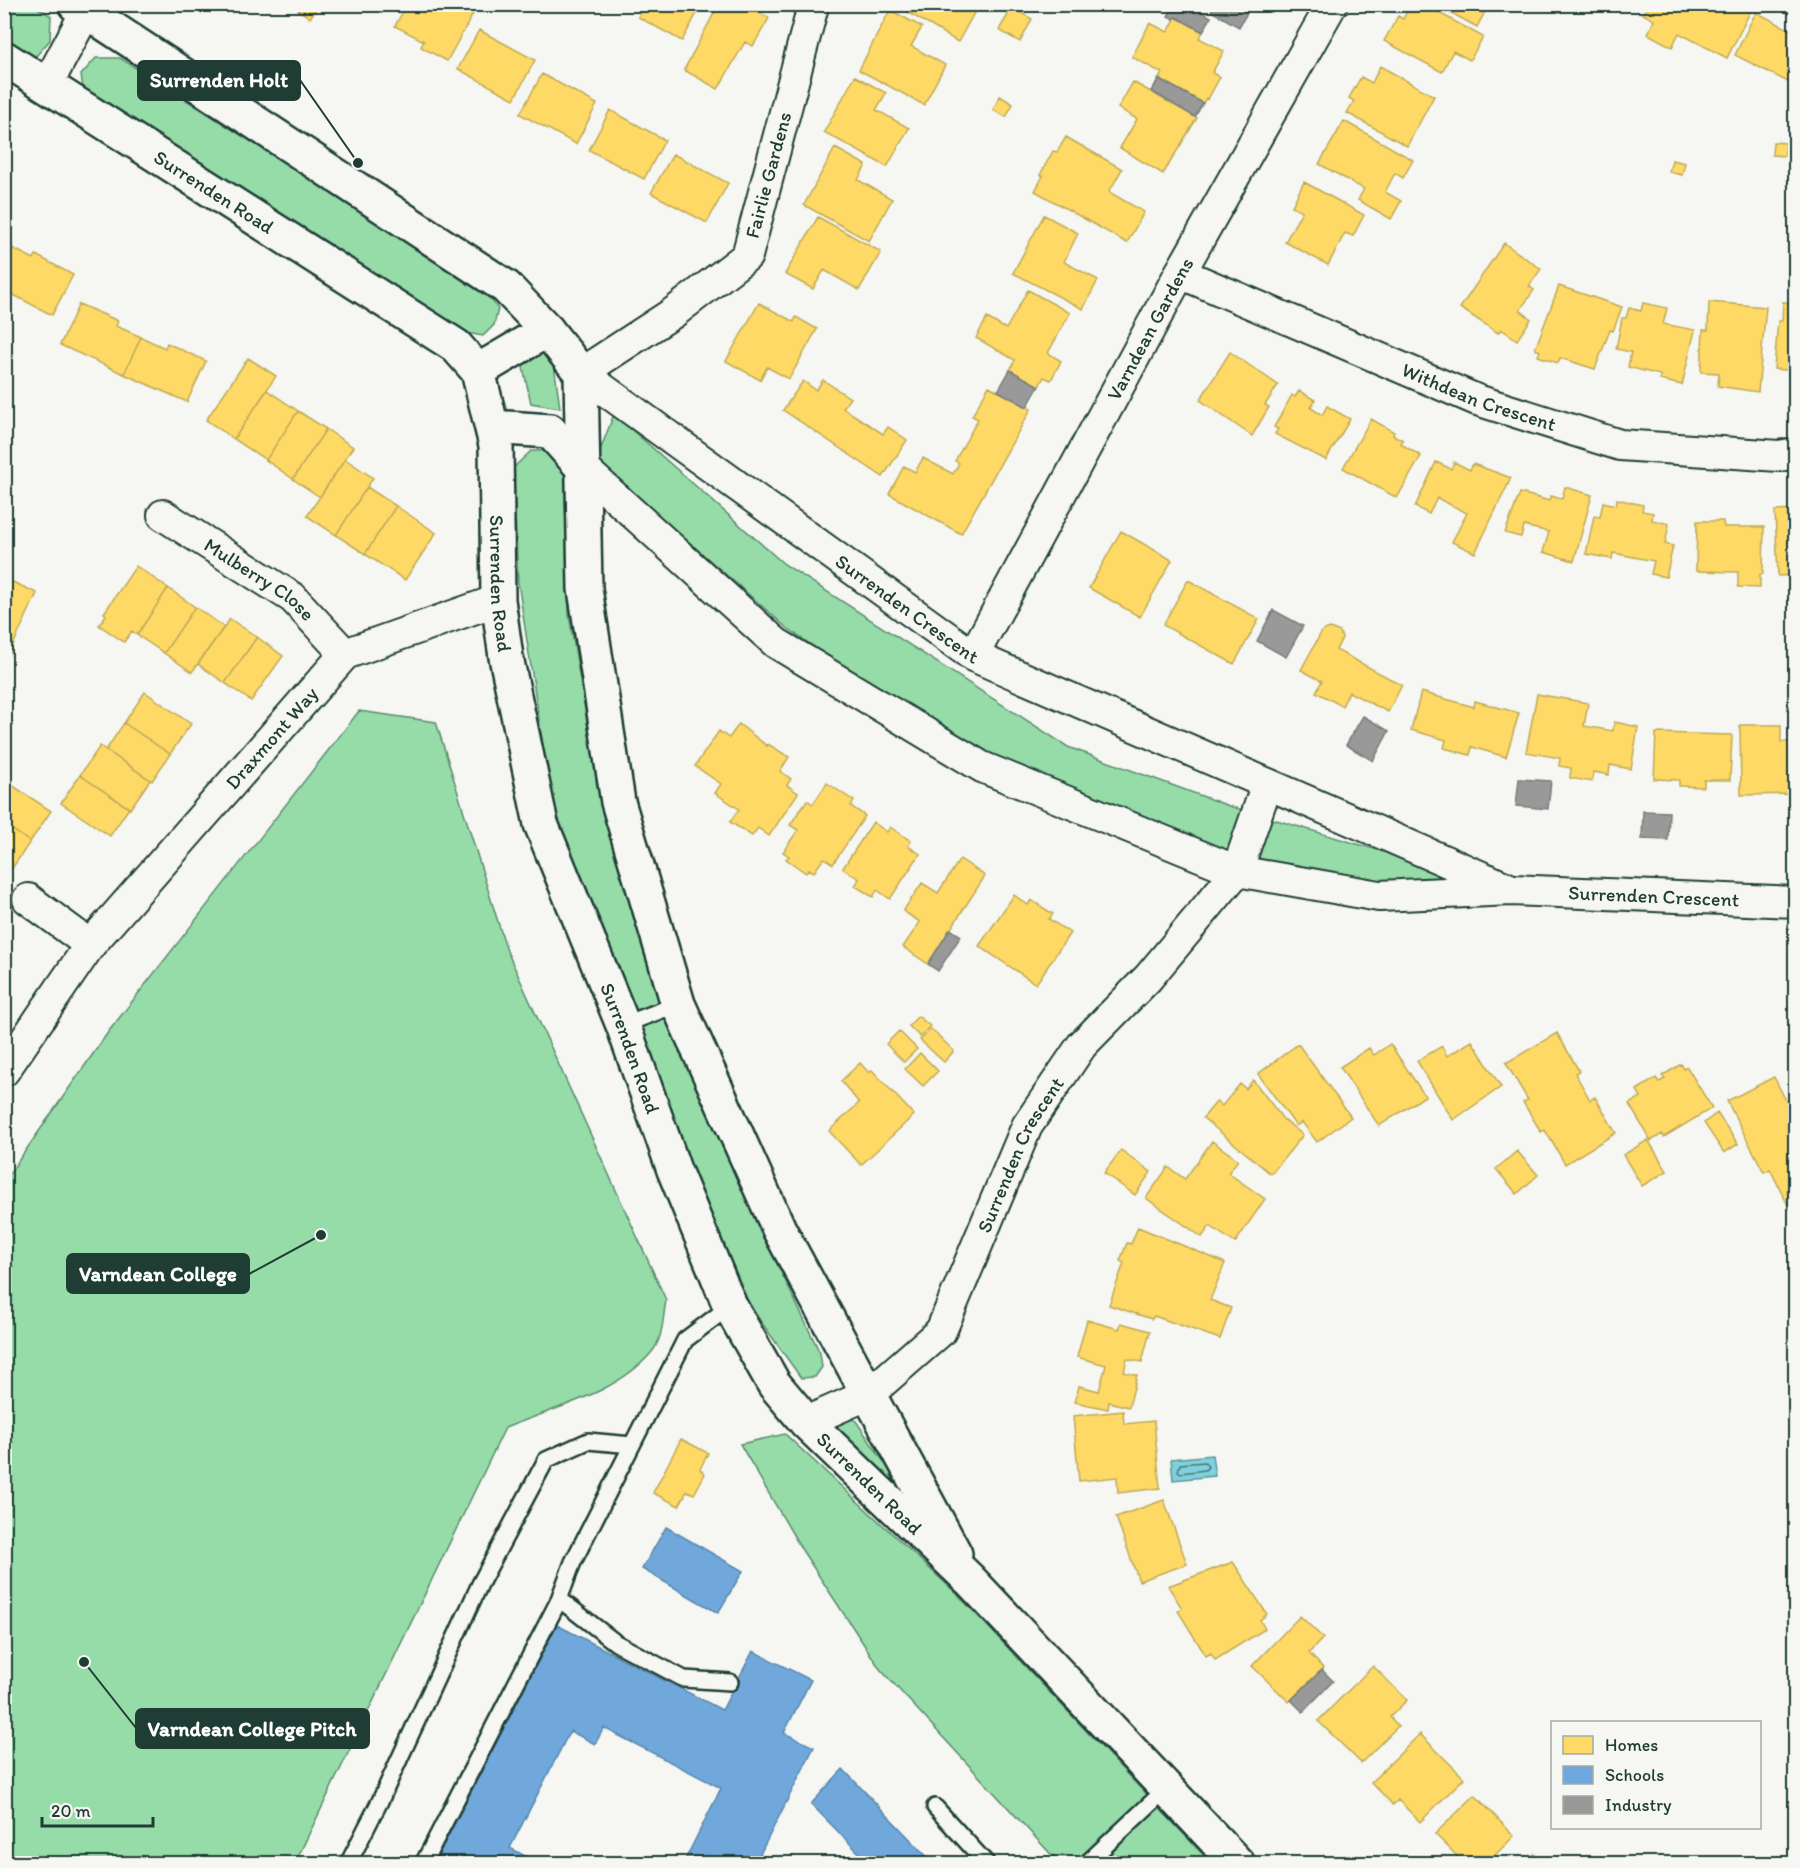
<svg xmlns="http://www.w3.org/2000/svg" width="1800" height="1868" font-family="Itim,sans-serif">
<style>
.green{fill:#96dca8;stroke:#5a8c6e;stroke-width:1.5}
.water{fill:#81d0dd;stroke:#5a9599;stroke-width:1.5}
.homes{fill:#ffd966;stroke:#bcaa57;stroke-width:1.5}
.schools{fill:#6fa8dc;stroke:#5788aa;stroke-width:1.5}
.industry{fill:#999;stroke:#747d7b;stroke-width:1.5}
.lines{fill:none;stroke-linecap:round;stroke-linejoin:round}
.shore{stroke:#467878;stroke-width:1.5}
.lane-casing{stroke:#1f3d34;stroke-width:20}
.street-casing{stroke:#1f3d34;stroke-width:34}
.secondary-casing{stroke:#1f3d34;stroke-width:38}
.lane{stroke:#f6f6f2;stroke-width:15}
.street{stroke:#f6f6f2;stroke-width:30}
.secondary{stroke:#f6f6f2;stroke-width:33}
.labels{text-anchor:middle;stroke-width:6;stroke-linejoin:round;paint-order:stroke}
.street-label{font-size:20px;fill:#1f3d34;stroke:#f6f6f2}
.leader{fill:none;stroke:#1f3d34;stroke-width:2}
.callout-dot{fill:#1f3d34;stroke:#f6f6f2;stroke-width:2}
.callout{fill:#1f3d34;stroke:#1f3d34;stroke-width:2}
.callout-label{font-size:21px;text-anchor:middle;font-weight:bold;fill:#fff}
</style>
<rect width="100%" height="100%" fill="#f6f6f2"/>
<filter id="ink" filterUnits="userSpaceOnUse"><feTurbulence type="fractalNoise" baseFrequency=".0167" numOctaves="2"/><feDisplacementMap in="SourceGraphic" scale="12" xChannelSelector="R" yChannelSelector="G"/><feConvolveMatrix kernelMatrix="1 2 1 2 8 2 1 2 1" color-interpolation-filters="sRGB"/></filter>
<g filter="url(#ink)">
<!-- green -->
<path class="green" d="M4,5h29l18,11 -1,24 -14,16 -16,3 -15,-10z
M96,58h24l365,232 13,19 -4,16 -11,11 -21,-4 -378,-238 -3,-19z
M551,343l9,65 -29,-5 -9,-40z
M614,414l170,150 284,183 161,59 283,84 -133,6 -145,-30 -251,-102 -196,-136 -191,-167z
M531,451h16l17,13 5,151 31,183 62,191 86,214 72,150 2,14 -7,10 -14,1 -73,-103 -175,-464 -35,-229 -5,-114z
M359,711l77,11 71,229 159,349c-3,17 -3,40 -15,53 -35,41 -98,55 -146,75l-210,435h-290v-683l104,-149z
M848,1416l8,5 38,56 -4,5 -54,-50 2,-11z
M785,1434l172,160 254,269h-152l-179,-194 -78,-119 -62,-106z"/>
<!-- water -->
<path class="water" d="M1212,1455l3,21 -42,4 -2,-21z"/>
<!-- homes -->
<path class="homes" d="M290,4h29l-9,14z
M407,4h52l15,8 -27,49 -26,-14 3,-6 -29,-15z
M645,4h57l-20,37 -44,-24z
M719,4h26l24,14 -16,28 -8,-4 -27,47 -34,-19z
M894,4h85l-21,38z
M1411,4h12l60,33 -13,23 -17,-9 -11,21 -58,-31 14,-25 5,3z
M1435,4h54l-12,23z
M1648,4h93l10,6 -24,48 -48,-25 -7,14 -24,-13 6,-14 -11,-6z
M1012,8l20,11 -12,23 -21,-12z
M890,10l32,17 -11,19 34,19 -21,40 -65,-35z
M1756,12l36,19 4,-3v58l-61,-31z
M1176,17l27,15 -4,6 25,13 -12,22 8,4 -12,22 -2,-1 -3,5 -44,-24 3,-6 -30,-16 18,-34 18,9z
M479,30l56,30 -21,39 -56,-30z
M1380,66l54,30 -27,50 -60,-33 7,-12 -5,-3 12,-21 11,6z
M542,74l55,30 -21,40 -56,-30z
M855,76l31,17 -10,17 33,18 -22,39 -63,-35z
M1133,82l64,36 -34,56 -43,-26 17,-29 -19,-11z
M1000,96l13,8 -7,13 -13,-7z
M610,110l55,30 -21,39 -55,-29z
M1344,121l69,39 -10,18 -8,-5 -10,19 16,9 -10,18 -33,-19 6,-11 -45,-25z
M1066,137l56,32 -13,23 35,20 -17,31 -92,-52 8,-15 -3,-1 13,-24 4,1z
M1773,142l13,1 -1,13 -13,-1z
M835,148l31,17 -8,15 34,19 -23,42 -65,-36z
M673,154l55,29 -21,40 -56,-30z
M1672,160l13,3 -3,12 -13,-3z
M1304,182l60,33 -11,21 -8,-3 -17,32 -43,-23 17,-31 -10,-5z
M1044,215l34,18 -14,29 34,18 -15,29 -70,-36z
M818,217l63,35 -22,38 -35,-20 -11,19 -28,-15z
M1504,243l37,26 -12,17 5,4 -14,20 11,9 -14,21 -16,-11 -3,4 -38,-25z
M10,247l24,12 2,-4 37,20 -21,40 -48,-25v-33z
M1559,286l63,21 -9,24 -3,-1 -15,39 -35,-11 -2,5 -20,-7 2,-5 -5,-2z
M1028,290l42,23 -22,40 13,8 -10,19 -7,-3 -5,9 -29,-16 5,-10 -39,-22 11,-20 19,11z
M1709,302l57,5 -8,85 -40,-6 1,-13 -18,-1 2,-42h5z
M1783,302l13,1v68l-22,-2 4,-48h4z
M759,303l35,19 2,-5 21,12 -28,50 -22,-12 -7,13 -34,-19z
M1643,303l24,5 -4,16 32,6 -13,55 -22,-5v-5l-32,-8 3,-15 -15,-3 6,-31h4l3,-10 12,3z
M79,304l39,17 -2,5 25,11 -17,37 -64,-29z
M141,337l24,11 2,-5 39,18 -19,41 -63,-28z
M1230,352l48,33 -13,20 4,2 -17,29 -52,-36z
M248,358l28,18 -42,63 -28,-19z
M823,380l27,18 -7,10 40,26 5,-7 19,13 -24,37 -100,-67 20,-29 13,9z
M989,386l42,23 -70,125 -72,-40 15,-28 11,6 8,-14 30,16 6,-11 -4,-2 23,-42 -6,-3z
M267,390l31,21 -32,49 -32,-21z
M1299,391l16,9 -4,8 11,7 5,-9 23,13 -24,41 -51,-26 3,-5 -4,-2 18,-32 3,2z
M298,411l28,18 -33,50 -27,-19z
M1371,419l23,13 -1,3 10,5 -2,4 20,12 -24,42 -54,-30z
M326,429l27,18 -33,50 -27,-18z
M345,459l28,19 -37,57 -29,-19z
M1436,462l15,7 3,-7 16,8 3,-6 38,14 -36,75 -23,-11 15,-29 -30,-15 -8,16 -14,-7z
M367,487l29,19 -31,48 -29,-19z
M1565,487l27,8 -18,66 -31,-9 6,-20 -25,-6 -3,11 -16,-4 15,-40 30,8 1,-5 11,3z
M1617,499l26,6 -1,6 11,2 -1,7 17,4 -4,20 8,2 -7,31 -15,-3 3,-13 -41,-8 -1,6 -26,-5 8,-38 6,1 3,-15 13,3z
M396,506l40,27 -31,47 -40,-26z
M1796,510v65l-18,1 -3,-65z
M1697,521h26l1,6h40l-1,47h-3v14l-22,-1v-15l-42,-1z
M1121,531l51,29 -32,57 -51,-29z
M136,566l32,22 -31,47 -5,-4 -8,11 -25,-17 7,-10 -2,-2z
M4,578l33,15 -29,63 -4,-2z
M1188,580l71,39 -25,45 -71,-39z
M168,588l27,19 -31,46 -27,-18z
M195,607l29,20 -32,45 -28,-19z
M230,619l27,18 -32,46 -27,-19z
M1330,628l10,4 2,6 -6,12 66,35 -14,27 -39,-20 -7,14 -26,-14 6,-11 -21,-11 21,-39z
M257,637l26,19 -32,45 -26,-18z
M145,692l46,32 -21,30 -46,-31z
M1421,692l53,15 1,-6 44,12 -13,44 -34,-10 -2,8 -26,-7 2,-8 -35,-10z
M1537,694l51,9 -4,23 29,5 1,-9 24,5 -7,42 -21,-4 -1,10 -15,-3 -2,10 -22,-4 1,-10 -12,-2 1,-8 -34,-6z
M124,723l46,31 -18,27 -46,-31z
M739,724l28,22 1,-2 21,13 -9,14 11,8 -4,6 11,8 -29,43 -11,-8 -6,8 -22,-14 9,-13 -24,-16 6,-9 -26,-18 24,-35 10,7z
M1740,725h41v17h15v52l-55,1z
M1656,733l76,2 -2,45h-26v7l-25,-1v-6l-25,-1z
M100,746l50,34 -20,29 -50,-34z
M80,775l49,33 -19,28 -49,-33z
M4,780l47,31 -21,31 -26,-18z
M827,783l27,18 -3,5 14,10 -32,48 -9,-6 -10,14 -5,-3 -3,4 -20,-14 3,-3 -6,-4 15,-22 -8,-5 17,-25 6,4z
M873,822l14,10 3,-5 21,14 -3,5 12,8 -30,45 -13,-9 -4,7 -18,-11 4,-7 -16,-11z
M4,824l26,18 -19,28 -7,-5z
M960,859l25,17 -57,88 -25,-17 17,-25 -17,-11 19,-28 16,10z
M1014,895l14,10 3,-5 22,14 -4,5 21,14 -34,51 -57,-38z
M918,1016l12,10 -10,11 -11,-11z
M931,1029l23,22 -10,11 -24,-22z
M899,1031l18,18 -13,13 -18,-18z
M1557,1033l22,38 -4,2 15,27 5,-3 21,36 -51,31 -20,-34 -4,2 -18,-30 5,-2 -22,-37z
M1472,1041l29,46 -48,33 -36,-59 25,-15 5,10z
M1298,1044l53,73 -34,25 -15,-20 -6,4 -38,-52z
M1390,1044l35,52 -46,30 -39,-59 29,-19 5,7z
M920,1053l18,18 -15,15 -18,-17z
M860,1063l9,10 3,-3 42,45 -53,50 -32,-34 30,-28 -18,-22z
M1681,1064l3,5 3,-2 25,41 -48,29 -2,-3 -11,7 -22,-37 12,-7 -4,-7 19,-12 3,4 6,-3 -3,-3z
M1774,1077l22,43v87l-6,2 -20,-40 -6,3 -37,-71z
M1253,1080l30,39 20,16 -32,39 -68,-56 14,-17 5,5 18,-22 6,5z
M1717,1113l21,31 -14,9 -20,-30z
M1648,1140l19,31 -25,15 -19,-31z
M1212,1141l26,19 -10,13 37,26 -30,44 -25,-17 -8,11 -56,-39 22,-31 17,12z
M1121,1150l30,22 -16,23 -31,-22z
M1517,1151l21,24 -21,19 -21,-25z
M1138,1227l87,36 -15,37 21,8 -11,31 -66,-23 -2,3 -43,-14 15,-42 -4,-2 7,-18 4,1z
M1087,1320l32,9 2,-6 29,8 -8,31 -15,-3 -3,13 13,3 -8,32 -20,-5 -1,7 -33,-7 4,-16 20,5 7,-26 -29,-8z
M1123,1411l1,13 30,-3 6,67 -42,5 -1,-16 -38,4 -6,-65z
M681,1439l27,14 -8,16 5,5 -11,20 -7,-3 -8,15 -26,-13z
M1164,1500l23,64 -48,17 -23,-64z
M1233,1562l34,52 -7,6 5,9 -50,31 -4,-7 -5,3 -28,-45 4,-3 -14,-22z
M1300,1616l23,22 -14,15 14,15 -34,34 -37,-36z
M1373,1666l34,34 -17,17 8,9 -37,37 -43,-42z
M1420,1734l44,44 -44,44 -22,-22 -5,5 -22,-23z
M1475,1795l39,41 -28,28h-35l6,-8 -22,-22z
M1534,1854l10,10h-20z"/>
<!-- schools -->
<path class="schools" d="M666,1527l77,44 -25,42 -76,-44z
M557,1625l165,85 31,-59 58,29 -27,53 30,14 -59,117h-72l38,-76 -117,-60 -9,16 -25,-13 -60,117 30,16h-106z
M843,1769l91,95 -75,-2 4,-5 -52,-53z"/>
<!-- industry -->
<path class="industry" d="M1175,4h14l22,13 -8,15 -27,-15 -2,2 -6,-3z
M1215,4h37l-13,23 -28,-16z
M1159,79l44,24 -8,14 -44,-26z
M1010,370l29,16 -12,21 -29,-16z
M1273,610l30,16 -17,31 -29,-16z
M1363,716l26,15 -16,30 -27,-16z
M1519,779l32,2 -3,28 -32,-3z
M1643,811l26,1 -1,28 -26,-1z
M950,929l11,7 -23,35 -10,-7z
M1322,1670l11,11 -30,31 -12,-12z"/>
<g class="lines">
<!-- shore -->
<path class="shore" d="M1205,1462l3,5 -3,3 -24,3 -3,-2 2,-7z"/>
<!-- lane casing -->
<g class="lane-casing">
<path id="lane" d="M623,1025l55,-21
M559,1599l57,44 68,36 46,3
M935,1807l52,57
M348,1864l32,-63 100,-217 66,-124 42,-19 44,4
M423,1864l135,-262 15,-40 112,-222 45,-34
M1086,1864l81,-76"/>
</g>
<!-- street casing -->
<g class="street-casing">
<g id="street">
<path id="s1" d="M807,4l5,6 -65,246 -74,57 -92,60 392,283 539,234"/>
<path d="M47,85l43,-81"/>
<path id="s2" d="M1180,273l297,127 143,45 159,11 17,-3"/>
<path id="s3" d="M582,467l194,176 206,124 255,104 142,25 133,-6 284,12"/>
<path id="s4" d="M163,515l130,83 52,56"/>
<path id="s5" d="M973,656l207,-383 152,-269"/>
<path d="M28,899l62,46"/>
<path id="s6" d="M4,1071l86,-126 255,-291 153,-54"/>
<path id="s7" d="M806,1422l63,-28 72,-63 86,-205 55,-81 66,-67 89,-107 30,-87"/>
</g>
</g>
<!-- secondary casing -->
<g class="secondary-casing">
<g id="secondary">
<path d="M75,4l431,283 41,43 34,43 4,216 33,213 60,202 101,225 176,325"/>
<path id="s8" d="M4,58l452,288 22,25 18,74 2,155 8,57 35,167 82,201 51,145 56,136 44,78 32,38 164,158 268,284"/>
<path d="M478,371l69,-41"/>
<path d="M492,427l58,4 32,36"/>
</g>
</g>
<!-- lane -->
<use href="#lane" class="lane"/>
<!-- street -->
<use href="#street" class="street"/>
<!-- secondary -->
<use href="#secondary" class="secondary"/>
</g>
</g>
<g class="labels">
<!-- street labels -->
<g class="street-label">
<text transform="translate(768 175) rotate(-75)" y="7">Fairlie Gardens</text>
<text dy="7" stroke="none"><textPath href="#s8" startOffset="249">Surrenden Road</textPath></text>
<text dy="7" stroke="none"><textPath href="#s5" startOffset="372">Varndean Gardens</textPath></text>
<text dy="7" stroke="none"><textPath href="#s2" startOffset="324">Withdean Crescent</textPath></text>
<text dy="7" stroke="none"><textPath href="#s4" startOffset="116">Mulberry Close</textPath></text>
<text dy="7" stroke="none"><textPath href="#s8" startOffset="784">Surrenden Road</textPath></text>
<text dy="7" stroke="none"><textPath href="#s1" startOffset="868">Surrenden Crescent</textPath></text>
<text dy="7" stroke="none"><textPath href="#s6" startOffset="428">Draxmont Way</textPath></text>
<text dy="7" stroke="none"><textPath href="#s3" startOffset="1197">Surrenden Crescent</textPath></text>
<text dy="7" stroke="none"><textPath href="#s8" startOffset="1270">Surrenden Road</textPath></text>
<text dy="7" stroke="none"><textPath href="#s7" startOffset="358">Surrenden Crescent</textPath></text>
<text dy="7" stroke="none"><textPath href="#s8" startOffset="1774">Surrenden Road</textPath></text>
</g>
</g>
<!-- callouts -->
<path class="leader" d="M358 163L300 80M321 1235L249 1274M84 1662L136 1728"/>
<g class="callout-dot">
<circle cx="358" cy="163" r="6"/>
<circle cx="321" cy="1235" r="6"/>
<circle cx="84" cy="1662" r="6"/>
</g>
<g class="callout">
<rect x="138" y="61" width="162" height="39" rx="6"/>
<rect x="67" y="1254" width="182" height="39" rx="6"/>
<rect x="136" y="1709" width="233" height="39" rx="6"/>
</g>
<g class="callout-label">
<text x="219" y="87">Surrenden Holt</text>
<text x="158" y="1281">Varndean College</text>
<text x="252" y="1736">Varndean College Pitch</text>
</g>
<!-- margin -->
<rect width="1800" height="1868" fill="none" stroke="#f6f6f2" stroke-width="24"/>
<rect x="12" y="12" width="1776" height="1844" fill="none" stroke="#1f3d34" stroke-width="2" filter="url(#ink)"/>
<!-- legend -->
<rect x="1551" y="1721" width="210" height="108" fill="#f6f6f2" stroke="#a0aca6" stroke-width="1.5"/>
<rect x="1563" y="1736" width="30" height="18" fill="#ffd966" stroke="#a0aca6" stroke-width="1.5"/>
<text x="1605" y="1751" font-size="18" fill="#1f3d34">Homes</text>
<rect x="1563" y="1766" width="30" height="18" fill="#6fa8dc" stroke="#a0aca6" stroke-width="1.5"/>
<text x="1605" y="1781" font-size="18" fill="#1f3d34">Schools</text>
<rect x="1563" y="1796" width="30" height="18" fill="#999999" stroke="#a0aca6" stroke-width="1.5"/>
<text x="1605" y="1811" font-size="18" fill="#1f3d34">Industry</text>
<!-- scale -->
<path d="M42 1817v9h111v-9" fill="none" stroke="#1f3d34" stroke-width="3"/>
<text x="51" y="1817" font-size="18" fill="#1f3d34" stroke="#f6f6f2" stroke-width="4.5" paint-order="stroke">20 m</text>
</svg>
